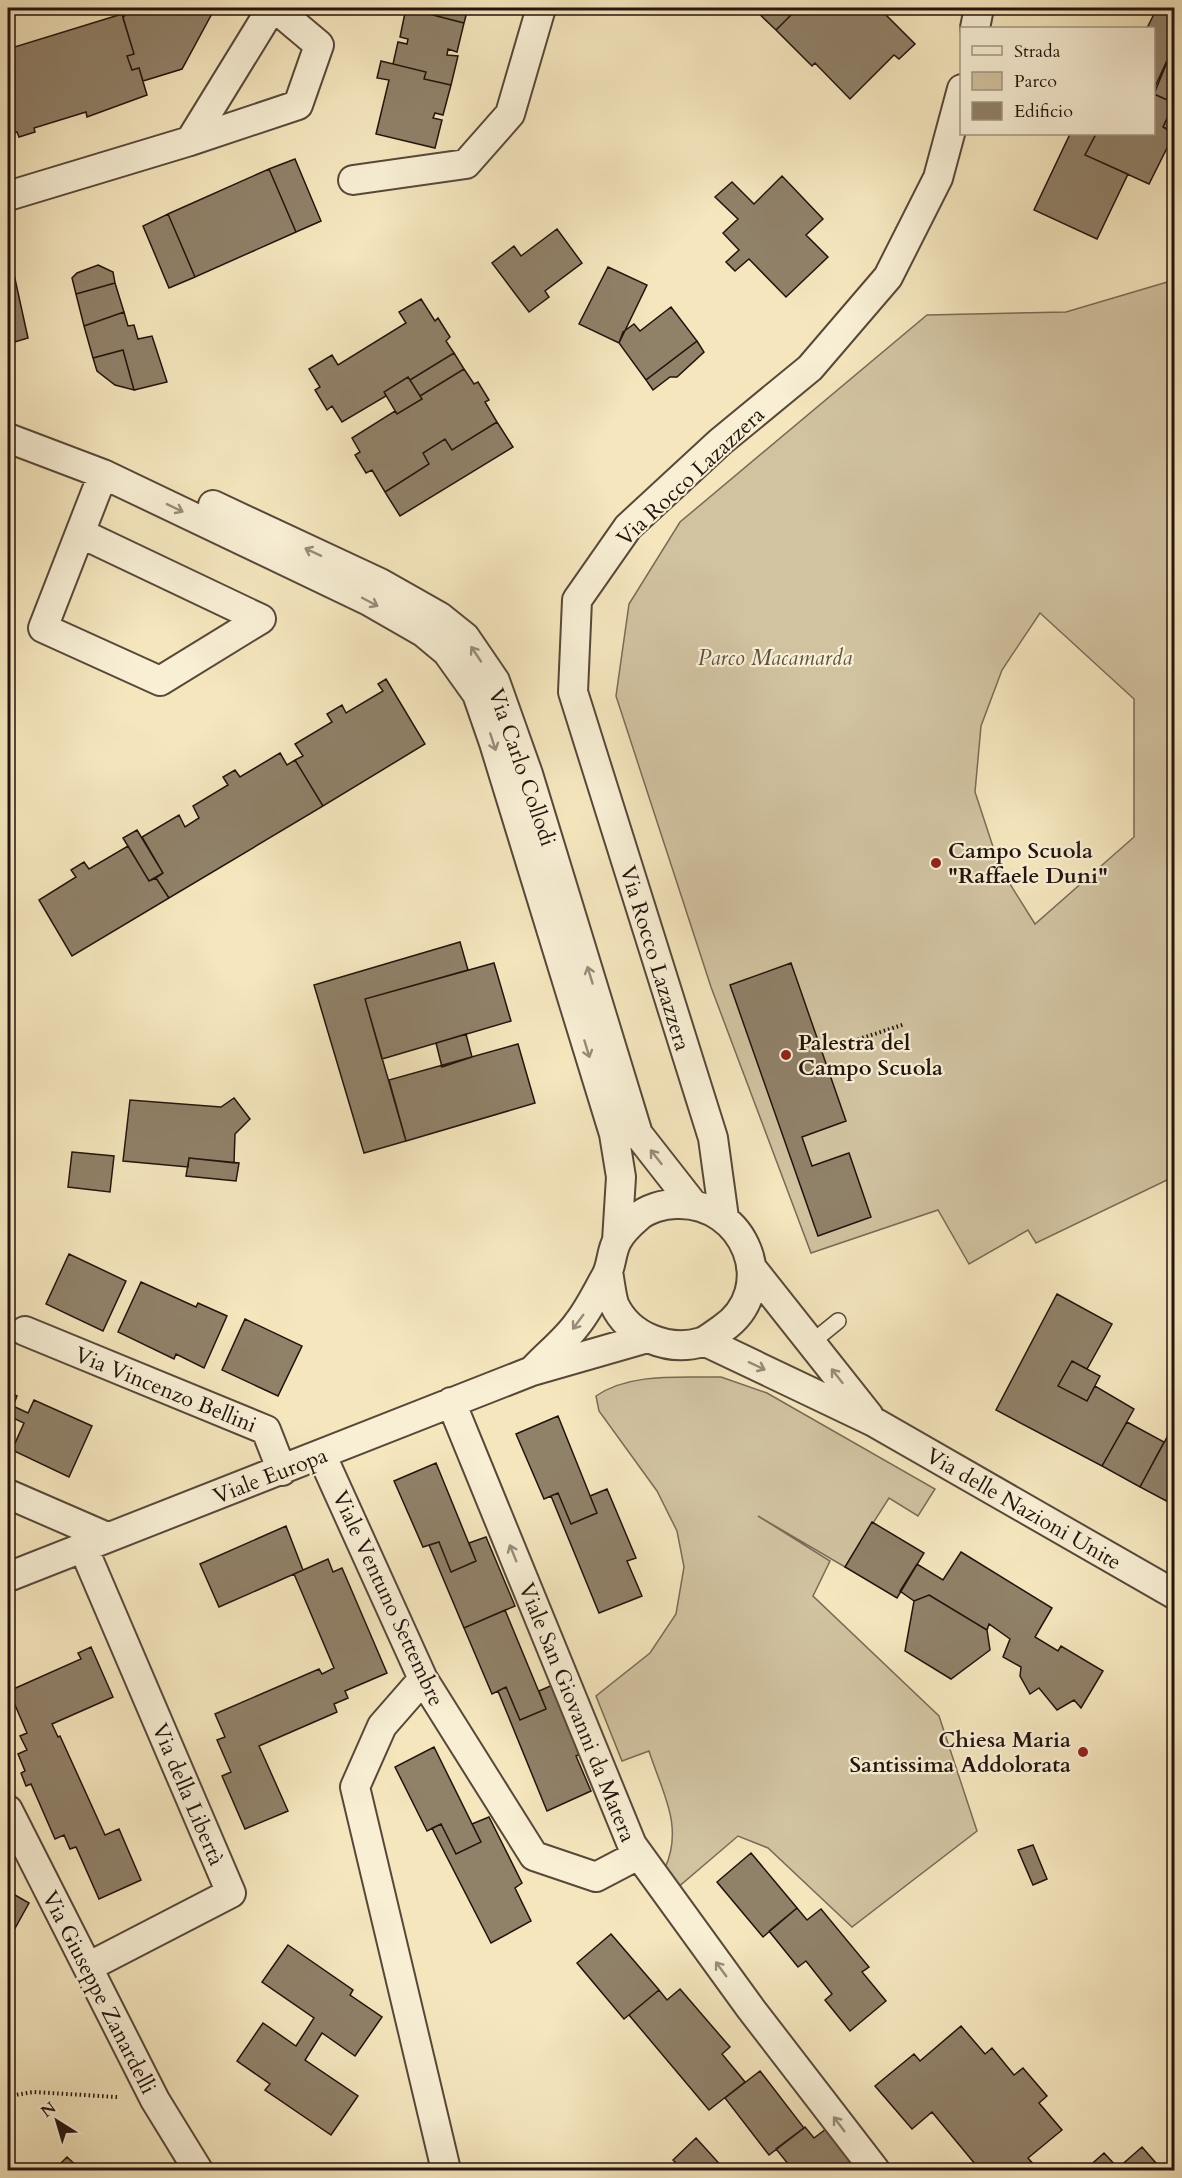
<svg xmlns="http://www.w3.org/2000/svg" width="1182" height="2178" font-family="Cardo,serif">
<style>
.green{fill:#d1c2a0;stroke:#7a6a56;stroke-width:1.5;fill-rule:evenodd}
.building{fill:#908169;stroke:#23130d;stroke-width:1.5}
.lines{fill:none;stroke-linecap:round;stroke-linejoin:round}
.service-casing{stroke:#584839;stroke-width:18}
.minor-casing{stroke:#584839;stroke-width:32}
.path{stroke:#23130d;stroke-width:4;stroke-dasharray:1.5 3;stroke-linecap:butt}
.service{stroke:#f8efd5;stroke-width:15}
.minor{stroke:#f8efd5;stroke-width:28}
.oneway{stroke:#988c7b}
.poi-dot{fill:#8f2418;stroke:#f8efd5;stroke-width:2}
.labels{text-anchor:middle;stroke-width:4.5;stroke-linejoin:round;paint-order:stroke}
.street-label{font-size:22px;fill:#23130d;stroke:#f8efd5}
.park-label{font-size:22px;font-style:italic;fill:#605040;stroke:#f8efd5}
.poi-label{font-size:22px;font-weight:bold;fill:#23130d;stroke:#f8efd5;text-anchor:start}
</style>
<rect width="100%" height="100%" fill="#f5e6be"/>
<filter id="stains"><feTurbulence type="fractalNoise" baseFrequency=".00333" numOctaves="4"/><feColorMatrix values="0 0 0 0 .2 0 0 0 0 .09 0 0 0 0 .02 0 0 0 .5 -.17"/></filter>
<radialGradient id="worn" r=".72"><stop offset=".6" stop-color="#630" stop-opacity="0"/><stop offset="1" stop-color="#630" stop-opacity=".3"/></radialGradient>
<!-- green -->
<path class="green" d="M1174,280v899h-5l-133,64 -8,-13 -59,34 -31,-54 -127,43 -100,-266 -95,-291 13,-92 51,-82 247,-207 139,-3zM1040,613l94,86v138l-99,87 -35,-56 -25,-76 6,-66 21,-56z
M721,1377l46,16 168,96 -17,27 -29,-18 -44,69 -87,-51 72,45 -17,35 126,120 38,115 -125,96 -84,-79 -30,-12 -61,52 -12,-20c19,-42 -3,-76 -16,-117l-27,10 -26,-65 54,-43 26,-39 8,-47 -7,-36 -20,-40 -58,-80 -3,-15c35,-24 85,-18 125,-19z"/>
<!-- building -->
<path class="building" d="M129,8h86l-33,61 -39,12 -4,-13 -7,2 -5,-14 7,-2 -11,-36z
M406,8l58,15 -7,29 -9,-3 -1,6 11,1 -7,29 -27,-6 2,-7 -33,-8 5,-22 9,2 1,-5 -8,-2z
M406,8h62l-4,15z
M753,8h45l-22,22z
M798,8h81l36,36 -16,15 -5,-4 -44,44 -35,-36 -3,3 -36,-36z
M1157,8h17v37l-20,44v-61h-7z
M122,14l12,40 -7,2 5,14 7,-2 8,27 -60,22 -1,-5 -52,16 1,4 -16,5 -2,-5 -9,3v-86z
M1174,45v58l-20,-9z
M381,61l45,11 -2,7 27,6 -8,30 -8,-2 -2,5 9,2 -7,28 -59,-14 13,-54 -12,-2z
M1154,94l20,9 -11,24 11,7 -25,50 -64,-29 11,-21h58z
M1174,105v27l-11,-5z
M1070,134h26l-11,21 43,19 -31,65 -63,-29z
M295,159l26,62 -25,11 -27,-63z
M269,169l27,63 -101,45 -27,-63z
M782,176l41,43 -17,16 22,22 -42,40 -37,-38 -14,12 -9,-9 13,-12 -16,-17 15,-14 -23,-22 17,-15 22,22z
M168,214l27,63 -26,11 -26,-62z
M557,229l25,34 -37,28 4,6 -20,15 -37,-49 22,-17 7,10z
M8,247l20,91 -20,6z
M98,265l15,7 2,11 -39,11 -4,-16 5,-5z
M608,267l39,18 -28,58 -40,-19z
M115,283l9,29 -40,14 -8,-32z
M421,299l14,22 3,-3 12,19 -4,4 8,12 -44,27 -2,-3 -24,15 2,4 -44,26 -10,-16 -5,4 -12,-20 5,-3 -11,-18 23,-14 6,10 68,-42 -7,-11z
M671,307l26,34 -51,39 -27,-37 4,-11 11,-8 6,7z
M124,312l4,14 6,-1 4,14 14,-3 15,46 -33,8 -11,-40 -30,8 -9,-32z
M697,341l7,11 -27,25h-7l-17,13 -7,-10z
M123,350l11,40 -19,-5 -18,-14 -4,-13z
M454,353l10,16 -44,27 -10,-16z
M464,369l10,15 4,-2 11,18 -4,2 12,20 -45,28 -7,-11 -22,14 6,11 -44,28 -13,-22 -6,3 -11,-18 5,-3 -8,-14 43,-27 2,3 25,-15 -2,-3z
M408,377l14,22 -25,15 -13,-22z
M497,422l16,25 -113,69 -15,-24 44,-28 -6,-11 22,-14 7,11z
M386,679l39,65 -102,62 -28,-46 8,-4 -8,-12 37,-22 -5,-8 15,-9 4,8 37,-22 -5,-7z
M280,753l7,12 8,-5 28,46 -154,92 -13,-20 7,-5 -21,-36 37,-22 6,12 14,-9 -6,-12 35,-21 -5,-8 12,-7 5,7z
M137,830l26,43 -14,8 -26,-43z
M128,846l21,35 7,-3 13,20 -97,58 -33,-56 37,-23 -5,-7 13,-8 5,7z
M460,942l8,28 -103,29 41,142 -42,12 -50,-168z
M494,963l17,58 -129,38 -17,-60z
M791,963l55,158 -44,16 10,29 37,-13 22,64 -53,19 -88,-251z
M466,1034l6,23 -30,10 -6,-24z
M518,1044l17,59 -129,38 -17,-61z
M234,1098l16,21 -15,15 -1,29 -45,-5 -1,9 -65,-6 7,-61 91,7z
M72,1152l42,4 -4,36 -42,-5z
M189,1158l50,5 -3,18 -50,-5z
M69,1254l57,27 -23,50 -57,-27z
M141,1282l55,25 2,-4 29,13 -23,52 -28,-14 -2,5 -56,-27z
M1057,1294l55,30 -25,45 -15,-8 -14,25 29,15 8,-15 39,23 -32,57 -106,-56z
M245,1319l57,27 -24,50 -56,-26z
M1072,1361l28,15 -13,25 -29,-15z
M8,1392l9,4 -4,10 15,7 6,-13 58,26 -23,51 -57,-27 12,-27 -15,-7 -1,3z
M558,1416l39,97 -26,11 -13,-31 -14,6 -28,-65z
M1127,1422l37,20 -24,45 -38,-21z
M1172,1428l2,2v75l-34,-18z
M436,1463l40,98 -25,11 -12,-30 -16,5 -29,-66z
M607,1489l29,69 -9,3 15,35 -43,17 -48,-117 7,-3 13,31 26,-11 -7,-17z
M872,1522l52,31 -27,45 -52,-31z
M286,1526l17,44 -84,37 -19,-43z
M486,1537l29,69 -51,22 -35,-83 10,-3 12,30 25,-11 -7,-18z
M961,1552l91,56 -17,29 23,14 3,-5 42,25 -22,37 -7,-8 -17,10 -18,-22 -9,6 -10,-18 1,-9 -18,-10 7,-18 -21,-15 -2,6 -58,-35 -15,6 -14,-10 17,-27 26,16z
M328,1559l5,13 9,-4 45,105 -42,18 3,7 -14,6 3,8 -78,34 29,65 -43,18 -23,-53 9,-4 -14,-32 8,-3 -10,-23 104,-45 3,5 12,-6 -40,-94z
M929,1595l58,35 3,20 -39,29 -46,-28 9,-50z
M505,1610l41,99 -26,11 -14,-33 -14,7 -28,-66z
M91,1647l22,50 -61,27 6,13 2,-1 45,99 14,-6 22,51 -42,19 -23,-52 -6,2 -6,-14 -9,4 -24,-55 -5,2 -5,-13 4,-2 -7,-17 9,-4 -7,-14 7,-3 -18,-42 72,-32 -3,-6z
M555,1684l28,69 -7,3 15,35 -44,20 -49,-120 8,-4 14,33 26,-11 -7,-18z
M434,1747l47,95 -25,12 -15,-30 -14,7 -32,-64z
M489,1817l33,66 -7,5 16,33 -40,22 -59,-115 9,-4 15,30 25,-12 -9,-18z
M1033,1845l14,34 -14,6 -15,-35z
M751,1853l46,55 -34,29 -46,-55z
M8,1891l21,12 -21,38z
M797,1908l10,12 14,-11 48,58 -7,5 24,29 -36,30 -25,-31 7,-6 -26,-33 -8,6 -29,-36z
M611,1934l48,56 -35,29 -47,-56z
M288,1945l65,45 -3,5 32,22 -27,39 -33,-23 -17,27 53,36 -27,39 -66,-45 5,-6 -33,-23 26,-38 33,23 18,-28 -52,-36z
M680,1989l50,58 -8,7 23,28 -36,28 -80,-95 30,-25 8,10z
M961,2026l24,28 7,-6 22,27 9,-7 24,28 -8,7 23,27 -34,28 6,7 -6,5h-48l-48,-58 -20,17 -37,-43 39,-32 6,7z
M760,2071l44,57 -35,27 -44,-57z
M830,2126l35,44h-72l-17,-21 29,-22 9,11z
M696,2138l29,32h-42l-10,-10z
M1142,2147l20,23h-47l3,-2z
M1104,2153l14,15 -2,2h-31z
M67,2157l14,13h-27z"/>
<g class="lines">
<!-- service casing -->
<g class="service-casing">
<path id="service" d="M811,1343l27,-22"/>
</g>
<!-- minor casing -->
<g class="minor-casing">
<path id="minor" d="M975,28l4,-20
M190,141l108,-36 21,-60 -44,-37
M353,180l113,-16 44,-50 31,-106
M8,196l182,-55 75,-122v-11
M8,438l95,36 266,127 54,31 24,20 30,42 17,49 120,391 7,43 -4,64
M213,505l167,78 60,34 25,20 30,44 33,93 110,360 54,69
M80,533l181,86 -101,62 -117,-53 60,-154
M724,1218l-11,-80 -140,-446 4,-92 51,-73 92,-85 90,-74 78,-91 50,-99 24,-89
M751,1267l118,149
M25,1331l241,99 16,41
M704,1341l170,81 300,172
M534,1369c14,-15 32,-29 44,-46 11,-14 19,-31 28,-47 6,-11 5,-24 11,-35 4,-8 14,-18 21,-24 9,-8 25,-13 38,-13 69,-3 105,85 46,125 -6,4 -13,10 -20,13 -33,10 -73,-5 -88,-38 -3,-10 -4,-22 -6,-32
M451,1402l181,443 119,164 124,161
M322,1456l101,223 111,177 62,21 42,-22
M8,1494l99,43
M83,1547l148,346 -143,74
M8,1577l524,-206 115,-33
M423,1679l-41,47 -27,61 91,383
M8,1810l147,290 43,70"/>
</g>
<!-- path -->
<path class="path" d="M841,1045l64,-21
M8,2096l26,-4 83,5"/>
<!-- service -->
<use href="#service" class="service"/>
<!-- minor -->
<use href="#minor" class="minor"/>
</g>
<!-- one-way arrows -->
<defs><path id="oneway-shaft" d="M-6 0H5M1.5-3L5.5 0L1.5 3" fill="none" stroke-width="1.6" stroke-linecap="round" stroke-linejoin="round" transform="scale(1.5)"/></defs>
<g class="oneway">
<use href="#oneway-shaft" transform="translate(175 508) rotate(26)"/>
<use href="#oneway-shaft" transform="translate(313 552) rotate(-155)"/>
<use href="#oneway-shaft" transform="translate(370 602) rotate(28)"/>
<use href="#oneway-shaft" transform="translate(476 654) rotate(-124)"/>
<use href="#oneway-shaft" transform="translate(493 742) rotate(72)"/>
<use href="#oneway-shaft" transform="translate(590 975) rotate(-107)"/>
<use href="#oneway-shaft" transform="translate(587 1049) rotate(73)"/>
<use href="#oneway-shaft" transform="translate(656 1157) rotate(-128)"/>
<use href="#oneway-shaft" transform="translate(578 1322) rotate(126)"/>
<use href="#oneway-shaft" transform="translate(757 1366) rotate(25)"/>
<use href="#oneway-shaft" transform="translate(837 1376) rotate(-128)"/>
<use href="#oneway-shaft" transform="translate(513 1553) rotate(-112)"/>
<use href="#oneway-shaft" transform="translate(721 1969) rotate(-126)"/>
<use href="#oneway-shaft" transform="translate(839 2124) rotate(-127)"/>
</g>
<!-- markers -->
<g class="poi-dot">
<circle cx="936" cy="863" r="6"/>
<circle cx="786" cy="1055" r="6"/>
<circle cx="1083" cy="1752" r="6"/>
</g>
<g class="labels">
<!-- street labels -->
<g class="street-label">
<text transform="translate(690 476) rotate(-43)" y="8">Via Rocco Lazazzera</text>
<text transform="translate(523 767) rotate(71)" y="8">Via Carlo Collodi</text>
<text transform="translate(656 958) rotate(73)" y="8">Via Rocco Lazazzera</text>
<text transform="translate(166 1389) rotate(22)" y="8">Via Vincenzo Bellini</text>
<text transform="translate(270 1475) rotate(-21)" y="8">Viale Europa</text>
<text transform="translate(1024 1508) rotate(30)" y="8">Via delle Nazioni Unite</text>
<text transform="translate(389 1598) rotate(65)" y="8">Viale Ventuno Settembre</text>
<text transform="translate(578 1712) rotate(68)" y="8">Viale San Giovanni da Matera</text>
<text transform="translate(189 1794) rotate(67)" y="8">Via della Libertà</text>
<text transform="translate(100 1992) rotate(63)" y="8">Via Giuseppe Zanardelli</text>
</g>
<!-- park labels -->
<g class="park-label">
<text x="775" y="665">Parco Macamarda</text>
</g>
<!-- poi labels -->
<g class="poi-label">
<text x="948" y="858">Campo Scuola<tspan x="948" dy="25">"Raffaele Duni"</tspan></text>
<text x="798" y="1050">Palestra del<tspan x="798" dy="25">Campo Scuola</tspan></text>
<text x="1071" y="1747" text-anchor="end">Chiesa Maria<tspan x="1071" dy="25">Santissima Addolorata</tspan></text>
</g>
</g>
<!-- margin -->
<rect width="1182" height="2178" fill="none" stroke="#f5e6be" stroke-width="30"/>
<rect x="9" y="9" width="1164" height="2160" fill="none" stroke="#23130d" stroke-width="3"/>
<rect x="15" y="15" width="1152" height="2148" fill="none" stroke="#23130d" stroke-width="1.5"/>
<!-- legend -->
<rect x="960" y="27" width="195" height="108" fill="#f8efd5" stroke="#a39785" stroke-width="1.5"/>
<rect x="972" y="46" width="30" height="9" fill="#f8efd5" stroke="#a39785" stroke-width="1.5"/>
<text x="1014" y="57" font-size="18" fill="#23130d">Strada</text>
<rect x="972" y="72" width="30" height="18" fill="#d1c2a0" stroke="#a39785" stroke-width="1.5"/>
<text x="1014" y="87" font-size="18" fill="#23130d">Parco</text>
<rect x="972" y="102" width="30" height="18" fill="#908169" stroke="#a39785" stroke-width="1.5"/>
<text x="1014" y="117" font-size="18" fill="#23130d">Edificio</text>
<!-- north arrow -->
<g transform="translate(57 2121) rotate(323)" stroke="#f8efd5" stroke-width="4.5" paint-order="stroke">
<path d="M0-4.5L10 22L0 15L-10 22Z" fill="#23130d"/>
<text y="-9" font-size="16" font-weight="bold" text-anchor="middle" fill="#23130d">N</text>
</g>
<rect width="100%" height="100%" filter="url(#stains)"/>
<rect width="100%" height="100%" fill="url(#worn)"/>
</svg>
